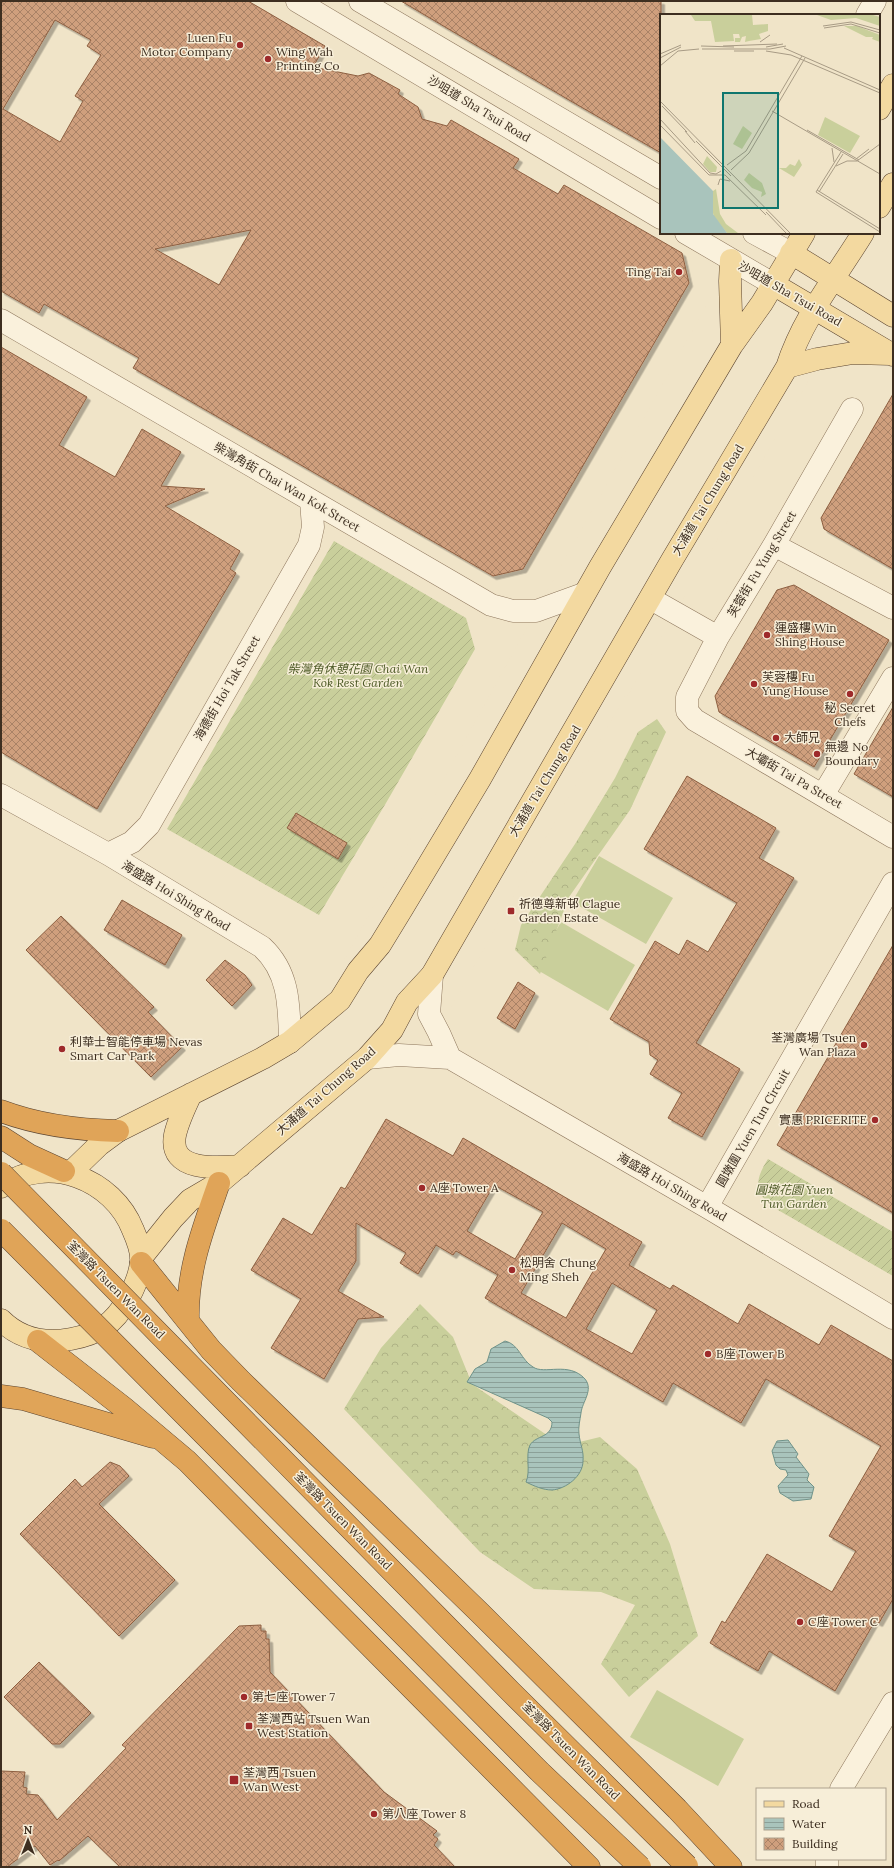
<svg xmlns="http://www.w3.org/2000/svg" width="894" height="1868" font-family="Lora,'Noto Sans TC',serif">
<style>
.grass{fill:#c9cf9b}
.forest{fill:url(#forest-crowns)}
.garden{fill:url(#garden-furrows)}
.water{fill:url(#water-rules);stroke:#6f938a}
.pier{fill:#f0e4c8}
.building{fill:url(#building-cross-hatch);stroke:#8d5f41;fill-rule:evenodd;filter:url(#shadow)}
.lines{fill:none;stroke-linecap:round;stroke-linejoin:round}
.minor-casing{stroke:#8d765c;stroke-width:23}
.major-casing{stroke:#5b4430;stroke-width:23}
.highway-casing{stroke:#5b4430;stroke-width:23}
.minor{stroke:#faf1dc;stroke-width:22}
.major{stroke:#f3d9a0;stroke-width:22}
.highway{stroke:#e0a458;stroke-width:22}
.highway-bridge-casing{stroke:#5b4430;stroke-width:23;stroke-linecap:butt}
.highway-bridge{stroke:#e0a458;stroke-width:22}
.poi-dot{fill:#9e2a2b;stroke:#f7eed8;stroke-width:1.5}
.labels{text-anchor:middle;stroke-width:3;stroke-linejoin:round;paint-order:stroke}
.poi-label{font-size:12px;fill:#3d2e20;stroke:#f7eed8;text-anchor:start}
.street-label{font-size:12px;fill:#3d2e20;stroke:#f7eed8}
.park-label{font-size:12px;font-style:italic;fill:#4d5a26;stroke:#f7eed8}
.inset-road{fill:none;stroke:#a89b85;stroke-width:1}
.view{fill:#0f766e;fill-opacity:0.15;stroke:#0f766e;stroke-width:2}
.inset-edge{fill:none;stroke:#3d2e20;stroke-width:2}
</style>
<defs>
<pattern id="forest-crowns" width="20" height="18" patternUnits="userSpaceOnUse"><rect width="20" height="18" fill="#c9cf9b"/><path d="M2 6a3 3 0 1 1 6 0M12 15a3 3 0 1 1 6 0" fill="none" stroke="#aeb285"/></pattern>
<pattern id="garden-furrows" width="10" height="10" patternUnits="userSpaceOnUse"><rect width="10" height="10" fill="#c9cf9b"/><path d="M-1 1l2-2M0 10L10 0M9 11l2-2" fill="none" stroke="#aeb285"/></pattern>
<pattern id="water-rules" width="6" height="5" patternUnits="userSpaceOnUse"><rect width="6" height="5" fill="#a9c4bc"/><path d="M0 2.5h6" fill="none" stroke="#8ba098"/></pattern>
<pattern id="building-cross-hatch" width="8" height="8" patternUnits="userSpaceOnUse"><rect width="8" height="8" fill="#cf9f7d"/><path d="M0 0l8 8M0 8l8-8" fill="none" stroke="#a98266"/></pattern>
<filter id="shadow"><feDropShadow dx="3.5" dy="3.5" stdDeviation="0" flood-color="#0004"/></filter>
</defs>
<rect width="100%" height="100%" fill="#f0e4c8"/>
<!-- grass -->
<path class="grass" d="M599,856l74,42 -27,46 -74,-42z
M561,922l74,43 -27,46 -74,-43z
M657,1690l87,49 -26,47 -88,-49z"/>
<!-- forest -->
<path class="forest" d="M657,719l9,13 -36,78 -61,87 -29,77 -25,-24 6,-25 54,-81 40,-66 23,-46z
M420,1304l33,33 19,47 91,62 37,-9 37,32 33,75 28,92 -69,61 -28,-33 34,-59 -34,-13 -67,-3 -54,-37 -136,-143 37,-61z"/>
<!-- garden -->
<path class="garden" d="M334,541l132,77 9,31 -89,154 -67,112 -152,-86z
M768,1159l125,73v44l-122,-70c-18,-16 -15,-28 -3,-47z"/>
<!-- water -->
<path class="water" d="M505,1341c14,3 16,19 28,26 11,8 36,-6 52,12 9,11 -3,23 -4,34 -1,7 -3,15 -2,21 1,10 5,17 4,27 0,15 -17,28 -31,29 -9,0 -18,-4 -26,-8 5,-11 -1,-27 4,-37 6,-10 22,-7 22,-23l-4,-4 -81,-36 8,-13 12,-7 4,-13z
M788,1440l10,14 -2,3 13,17 -2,6 7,7 -3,12 -18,2 -13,-8 -2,-7 10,-11 -2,-5 -6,-1 -4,-4 -4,-14 5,-10z"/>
<!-- pier -->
<path class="pier" d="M891,1h2v232l-266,464 -2,-1 -182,326 -100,-60 193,-351 211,-378h132v-212z"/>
<!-- building -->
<path class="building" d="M1,1h247l77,45 -12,21 45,9 11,-3 31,17 -2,4 20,13 4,12 25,7 4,-6 68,39 -6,9 45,26 6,-9 118,68 7,30 -166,286 -30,7 -360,-208 6,-10 -95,-54 -5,9 -38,-22zM55,20l36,20 -4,6 14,9 -26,41 8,5 -23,41 -57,-33zM251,230l-32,55 -64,-36z
M401,1h260v152l-92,-53z
M1,347l86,50 -28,48 56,32 27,-48 39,23 -20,34 44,3 -40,17 75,45 -10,18 6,4 -139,236 -96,-57z
M893,394v175l-69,-40 -3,-11z
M794,585l95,55 -75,127 -95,-55 -4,-16 62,-106z
M893,707v90l-39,-23z
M687,776l89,52 -17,30 35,20 -98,165 44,26 -38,68 -34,-19 14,-25 -32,-19 8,-14 -8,-5 -1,-13 -39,-23 45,-78 24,14 8,-15 21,12 29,-49 -93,-54z
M296,813l51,30 -9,16 -51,-31z
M122,900l60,35 -17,30 -61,-35z
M61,916l93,91 -6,5 34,35 -31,30 -125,-127z
M893,945v268l-116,-68z
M225,960l20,15 7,10 -20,21 -26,-26z
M518,982l17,11 -20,36 -18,-11z
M386,1119l67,37 10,-18 179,104 -13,23 41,24 3,-4 65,39 11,-20 70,41 12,-20 62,36v238l-14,24 -4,-2 -40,70 -66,-40 -11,20 -48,-28 12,-22 3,2 42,-69 65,38 24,-41 -27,-15 52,-90 -115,-67 -25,44 -68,-40 -10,19 -178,-104 13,-23 -42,-24 -3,4 -17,-10 -18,29 -18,-11 6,-10 -50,-30v38l-18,30 46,26 -26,2 -34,60 -53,-31 30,-49 -50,-29 32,-52 29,17 29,-48 4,2zM494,1185l49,27 -28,47 -48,-28zM562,1223l44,26 -40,69 -45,-25zM612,1283l45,27 -25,44 -46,-25z
M110,1462l10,4 9,10 -30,28 76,76 -56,56 -99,-102 55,-55 7,8z
M261,1625v6h5v8h3l1,33 114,120 53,39 -4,4 5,4 -4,6 21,22h-335l-32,-31 -29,25 -1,-1 -8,5 -15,-19 -28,21h-6v-96l24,1 -2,15 4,1 -1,6 12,1 19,25 69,-72 -4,-3 117,-119z
M39,1662l52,51 -31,31h-8l-48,-47z"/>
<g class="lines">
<!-- minor casing -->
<g class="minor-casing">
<path id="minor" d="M297,1l364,217
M360,1l301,177
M867,15l8,-14
M686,233l87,51
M754,233l37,20
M1,320l490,285 22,6h23l47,-17
M852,409l-78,136 -56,92 -31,60v14l8,9 198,117
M774,545l119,63
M651,599l67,38
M1,795l107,59 154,93c28,26 27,60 28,95
M823,795l70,-117
M108,854l24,-12 17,-17 160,-280 4,-18 -2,-26
M432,975l-3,39 10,19 11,25
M367,1058l32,-3 51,3 257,149 186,111
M707,1207l186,-324
M841,1789l52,-86
M827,1859v8"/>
</g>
<!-- major casing -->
<g class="major-casing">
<path id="major" d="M879,109l14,-24
M879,207l14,-23
M791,253l102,63
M731,260l-1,21 2,64
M773,284l120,71
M787,367l30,-8 36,-6 37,1
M191,1094c-6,13 -13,27 -16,41 -7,37 42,33 65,31
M70,1173l29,-28 19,-14 145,-73 27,-16 50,-42 18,-29 22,-26 22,-36 78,-130 120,-212 132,-222 30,-42 42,-70
M1,1187c47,-34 112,-8 132,43 4,9 9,23 8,32 -1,13 -7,26 -13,37 -14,25 -30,35 -57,40 -26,5 -51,0 -70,-19
M141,1258l32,-40 17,-18 29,-17 148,-125 25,-28 15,-28 25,-27 240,-415 115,-193c16,-50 49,-90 76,-134"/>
</g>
<!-- highway casing -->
<g class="highway-casing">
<path id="highway" d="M1,1111c37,14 77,19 117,20
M1,1137l28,18 35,16
M141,1263l70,87 30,31 239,232 197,196 54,58
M188,1319c-1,-49 15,-90 31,-136
M38,1341l86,67 63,53 402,406
M1,1396l22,3 130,38"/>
</g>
<!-- minor -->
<use href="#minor" class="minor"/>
<!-- major -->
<use href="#major" class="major"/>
<!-- highway -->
<use href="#highway" class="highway"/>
<!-- highway-bridge casing -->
<g class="highway-bridge-casing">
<path id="highway-bridge" d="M1,1173l510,519 176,174
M1,1230l539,542 100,95"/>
</g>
<!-- highway-bridge -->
<use href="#highway-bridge" class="highway-bridge"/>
</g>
<!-- markers -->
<g class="poi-dot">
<circle cx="240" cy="45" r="4"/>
<circle cx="268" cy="59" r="4"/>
<circle cx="679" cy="272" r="4"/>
<circle cx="767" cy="635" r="4"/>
<circle cx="754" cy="684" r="4"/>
<circle cx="850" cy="694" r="4"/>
<circle cx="776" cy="738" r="4"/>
<circle cx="817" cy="754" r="4"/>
<rect x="507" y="907" width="8" height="8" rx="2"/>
<circle cx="864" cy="1045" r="4"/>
<circle cx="62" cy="1049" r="4"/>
<circle cx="875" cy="1120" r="4"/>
<circle cx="422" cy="1188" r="4"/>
<circle cx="512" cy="1270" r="4"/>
<circle cx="708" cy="1354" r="4"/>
<circle cx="800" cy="1622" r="4"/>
<circle cx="244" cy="1697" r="4"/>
<rect x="245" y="1722" width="8" height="8" rx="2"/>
<rect x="229" y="1775" width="10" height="10" rx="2"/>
<circle cx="374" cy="1814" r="4"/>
</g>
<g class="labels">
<!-- poi labels -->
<g class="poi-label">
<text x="232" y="42" text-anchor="end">Luen Fu<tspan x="232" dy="14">Motor Company</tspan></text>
<text x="276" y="56">Wing Wah<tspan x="276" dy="14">Printing Co</tspan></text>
<text x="671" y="276" text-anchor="end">Ting Tai</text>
<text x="775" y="632">運盛樓 Win<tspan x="775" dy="14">Shing House</tspan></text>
<text x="762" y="681">芙蓉樓 Fu<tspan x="762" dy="14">Yung House</tspan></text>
<text x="850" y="712" text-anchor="middle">秘 Secret<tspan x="850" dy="14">Chefs</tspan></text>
<text x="784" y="742">大師兄</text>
<text x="825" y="751">無邊 No<tspan x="825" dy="14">Boundary</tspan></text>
<text x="519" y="908">祈德尊新邨 Clague<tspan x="519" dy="14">Garden Estate</tspan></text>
<text x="856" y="1042" text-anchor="end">荃灣廣場 Tsuen<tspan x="856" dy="14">Wan Plaza</tspan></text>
<text x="70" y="1046">利華士智能停車場 Nevas<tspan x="70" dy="14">Smart Car Park</tspan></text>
<text x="867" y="1124" text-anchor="end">實惠 PRICERITE</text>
<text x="430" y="1192">A座 Tower A</text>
<text x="520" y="1267">松明舍 Chung<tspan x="520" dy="14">Ming Sheh</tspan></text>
<text x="716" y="1358">B座 Tower B</text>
<text x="808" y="1626">C座 Tower C</text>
<text x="252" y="1701">第七座 Tower 7</text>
<text x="257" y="1723">荃灣西站 Tsuen Wan<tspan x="257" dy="14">West Station</tspan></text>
<text x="243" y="1777">荃灣西 Tsuen<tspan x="243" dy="14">Wan West</tspan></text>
<text x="382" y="1818">第八座 Tower 8</text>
</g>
<!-- street labels -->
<g class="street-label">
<text transform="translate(479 109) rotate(31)" y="4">沙咀道 Sha Tsui Road</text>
<text transform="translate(790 294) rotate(30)" y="4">沙咀道 Sha Tsui Road</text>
<text transform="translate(287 487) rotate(30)" y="4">柴灣角街 Chai Wan Kok Street</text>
<text transform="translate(708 500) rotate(-59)" y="4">大涌道 Tai Chung Road</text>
<text transform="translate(762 564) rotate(-59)" y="4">芙蓉街 Fu Yung Street</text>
<text transform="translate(227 688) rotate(-60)" y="4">海德街 Hoi Tak Street</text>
<text transform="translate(794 778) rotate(30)" y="4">大壩街 Tai Pa Street</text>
<text transform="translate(545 781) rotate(-59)" y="4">大涌道 Tai Chung Road</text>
<text transform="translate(176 896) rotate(31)" y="4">海盛路 Hoi Shing Road</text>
<text transform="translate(326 1091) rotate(-41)" y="4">大涌道 Tai Chung Road</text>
<text transform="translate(753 1128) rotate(-60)" y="4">圓墩圍 Yuen Tun Circuit</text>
<text transform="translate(672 1187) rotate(30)" y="4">海盛路 Hoi Shing Road</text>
<text transform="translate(116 1290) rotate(45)" y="4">荃灣路 Tsuen Wan Road</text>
<text transform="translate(343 1521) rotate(45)" y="4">荃灣路 Tsuen Wan Road</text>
<text transform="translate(571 1751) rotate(45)" y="4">荃灣路 Tsuen Wan Road</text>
</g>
<!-- park labels -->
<g class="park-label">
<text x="358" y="673">柴灣角休憩花園 Chai Wan<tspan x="358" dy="14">Kok Rest Garden</tspan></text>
<text x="794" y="1194">圓墩花園 Yuen<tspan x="794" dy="14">Tun Garden</tspan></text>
</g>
</g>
<!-- overview -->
<g transform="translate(660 14)">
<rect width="220" height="220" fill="#f0e4c8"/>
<path d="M47,142l10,11 -1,5h-6l-7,-8z" fill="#c9cf9b"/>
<path d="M31,1h61l1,10 15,-1v7l-9,3 2,5 -12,2 -4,1 1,-6 -4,1 -2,5h-5v-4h5l-1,-4h-6l1,7 -19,1 -4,-21h-16zM157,1h56l7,2v9l-24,-8 -25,2zM184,12h13l23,9v7l-8,-3 1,-2h-7zM89,159l13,10 4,11 -5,3 1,-5 -10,-4 -8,-8z" fill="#c9cf9b"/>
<path d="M165,103l35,19 -10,17 -32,-18zM139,145l3,6 -8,12 -15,-9h7l4,-4 5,2zM56,175l4,25 6,10 12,9h-11l-13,-16 -3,-12 2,-14z" fill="#c9cf9b"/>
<path d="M83,112l9,7 -10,16 -9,-5z" fill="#c9cf9b"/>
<path d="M0,123l53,54v23l14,19h-67z" fill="#a9c4bc"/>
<path d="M135,51l5,3 -1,4 -49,84 -6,-4z" fill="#f0e4c8"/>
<path class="inset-road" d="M163,12l28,-4 29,8M164,14l27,-4 29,9M100,28l10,-7M41,32l33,1M63,32l54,-2M106,33l17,-3M124,34l96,42M42,35h68l16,-3M74,37h20M106,37l25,4 89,38M0,40l21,-9M0,44l21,-11M0,52l18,-15 21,-2M0,87l130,132M2,92l25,26M112,97l108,63M0,105l50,54 6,1 5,-3M0,111l49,50h16M147,116l52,30M25,117l10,12M36,127l35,35M172,134l2,14M181,138l-25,40 64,40M196,145l13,-10M67,151l19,-14 56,-95M176,152l11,-5h10l23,-17M71,156l18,-17 56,-95M65,161l41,40M58,171l2,-6 10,2M157,176l63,39M159,178l24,-38M106,198l20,21"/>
<path class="view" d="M63,79h55v115h-55z"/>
<rect width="220" height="220" class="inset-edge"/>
</g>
<!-- border -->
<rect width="894" height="1868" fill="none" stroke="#3d2e20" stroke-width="4"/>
<!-- legend -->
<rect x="756" y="1788" width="130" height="72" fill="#f7eed8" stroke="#ada18e"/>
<rect x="764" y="1801" width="20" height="6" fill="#f3d9a0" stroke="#ada18e"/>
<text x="792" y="1808" font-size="12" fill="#3d2e20">Road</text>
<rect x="764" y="1818" width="20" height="12" fill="url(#water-rules)" stroke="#ada18e"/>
<text x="792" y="1828" font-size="12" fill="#3d2e20">Water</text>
<rect x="764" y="1838" width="20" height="12" fill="url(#building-cross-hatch)" stroke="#ada18e"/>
<text x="792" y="1848" font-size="12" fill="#3d2e20">Building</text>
<!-- north arrow -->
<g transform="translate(28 1840)" stroke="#f7eed8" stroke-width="3" paint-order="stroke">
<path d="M0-3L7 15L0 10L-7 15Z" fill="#3d2e20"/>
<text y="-6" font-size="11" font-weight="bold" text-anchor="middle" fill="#3d2e20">N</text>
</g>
</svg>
